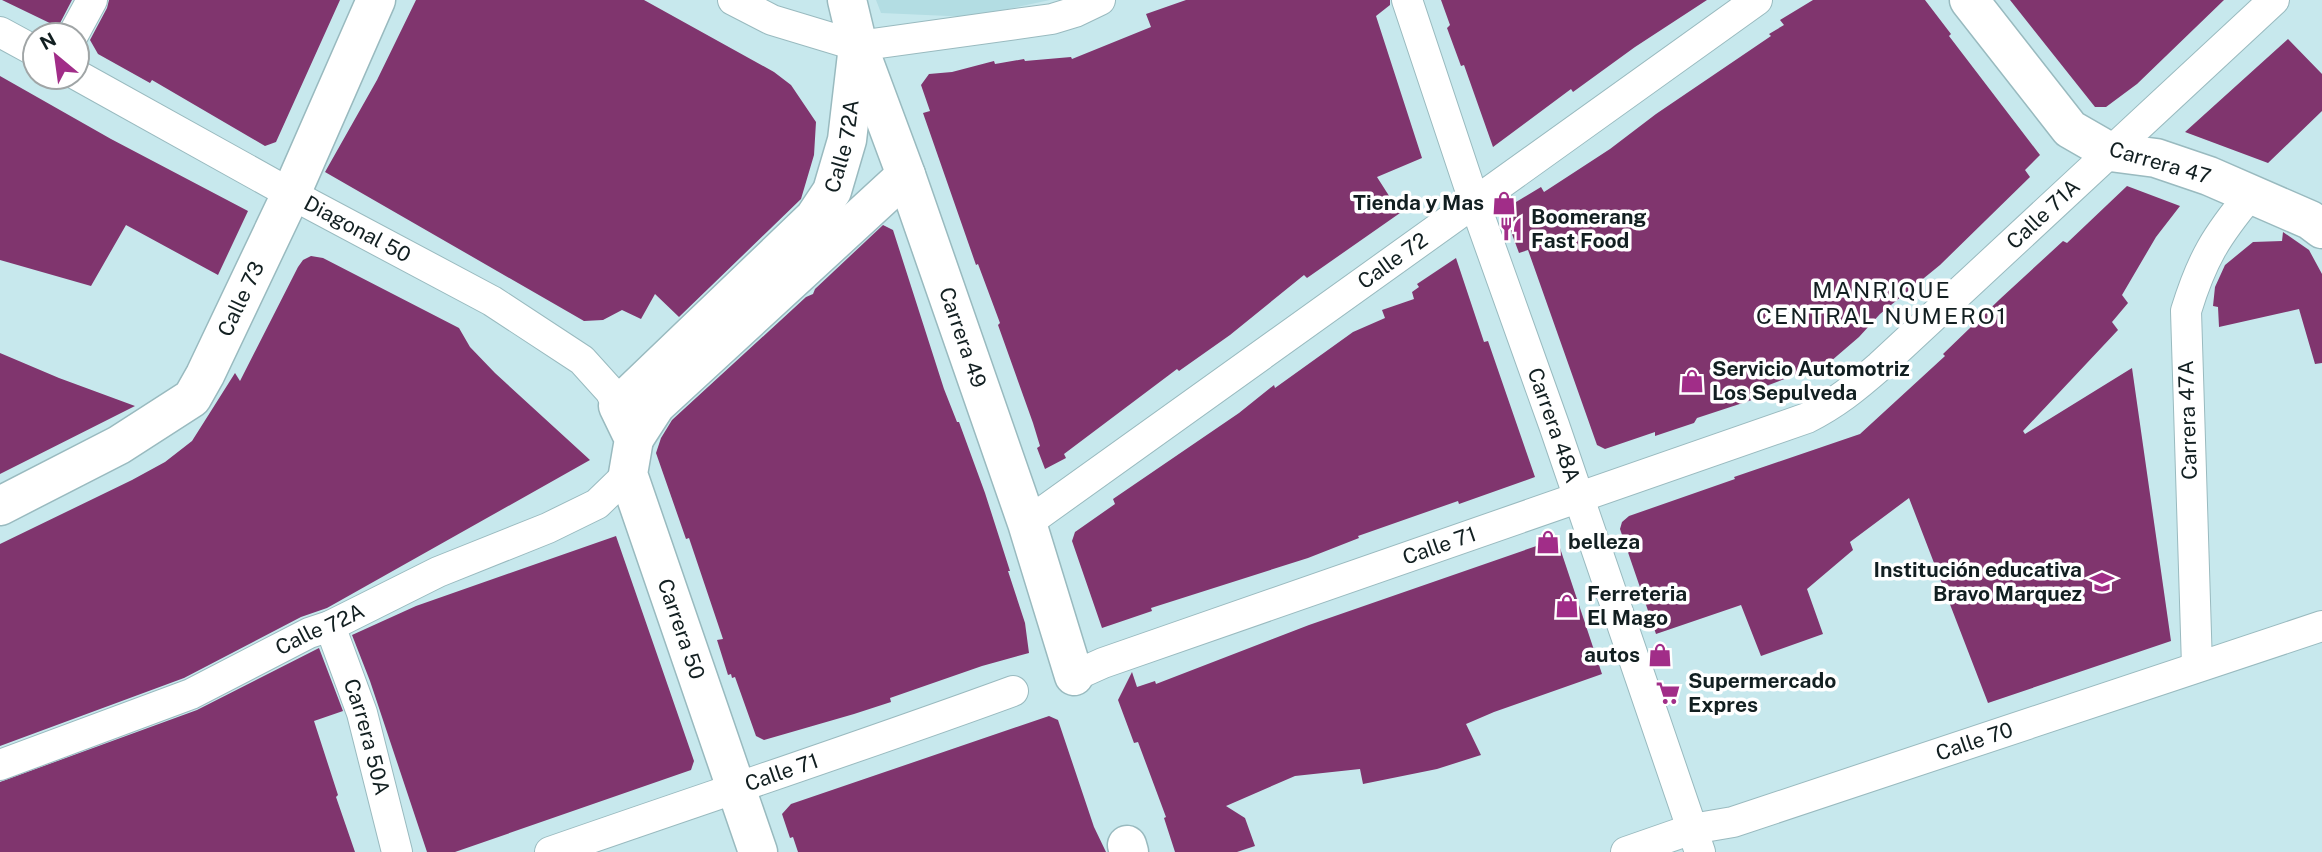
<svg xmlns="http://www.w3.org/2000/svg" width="2322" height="852" font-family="'Public Sans',sans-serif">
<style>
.built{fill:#b3dde3}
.building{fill:#80356e}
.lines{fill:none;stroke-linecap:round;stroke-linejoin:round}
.street-casing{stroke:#99babf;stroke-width:32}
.secondary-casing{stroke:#99babf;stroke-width:41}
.street{stroke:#fff;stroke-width:30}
.secondary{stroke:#fff;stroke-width:38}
.labels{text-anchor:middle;stroke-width:7;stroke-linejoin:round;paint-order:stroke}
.street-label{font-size:21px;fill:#121f21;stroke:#fff}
.poi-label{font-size:21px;font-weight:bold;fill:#121f21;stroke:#fff;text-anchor:start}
.neighbourhood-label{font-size:23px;letter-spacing:2px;fill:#121f21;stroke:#fff}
</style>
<rect width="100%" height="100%" fill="#c7e8ed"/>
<!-- built -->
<path class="built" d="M876,0h174l-79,17 -90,-4z"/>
<!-- building -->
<path class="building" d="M2,0h70l-14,27z
M109,0h231l-64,142 -11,4 -113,-66 -2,3 -52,-29 -8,-14 17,-32z
M416,0h228l130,72 17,13 25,37 -2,33 -13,44 -122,118 -24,-23 -14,25 -19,-9 -19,10 -19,1 -259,-149 52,-92z
M1186,0h204v5l-14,11 46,142 -45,19 23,36 -93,65 -3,-3 -74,60 -51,36 -2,-2 -113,85 2,4 -21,11 -8,-21 3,-2 -7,-23 -35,-98 2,-2 -22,-59 -2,1 -53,-152 7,-2 -9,-26 8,-11 23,-2 42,-11 1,3 29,-5 1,2 46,-4 1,2 79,-32 -5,-13z
M1441,0h266l-72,47 -62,45 -2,-3 -78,58 -29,-82 -3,1 -14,-38 3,-3z
M1813,0h112l26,34 -2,2 91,119 -15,15 5,7 -90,88 -60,49 -21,23 -43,37 -3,-6 -52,20 3,8 -67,22 -3,5 -39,13v-4l-50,17 -8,-4 -69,-195 -9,3 -13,-35 2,-7 3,-6 30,-18 3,5 66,-43 46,-35 115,-78 -2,-2 15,-9 -4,-5z
M2010,0h214l-87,84 -31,23h-11z
M2288,39l34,35v37l-54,52 -83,-31z
M0,76l111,63 137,72 -30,64 -92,-50 -35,61 -91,-26z
M2127,186l53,20 -24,31 -34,58 6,8 -16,19 6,8 -95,101 2,3 107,-66 39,273 -183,62 -79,-205 -59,44 3,8 -46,39 16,45 -62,22 -20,-51 -85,29 -36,-105 2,-7 7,-6 106,-37 -1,-2 126,-43 85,-78 -2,-2 57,-55 63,-58 4,2z
M883,225l10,5 51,159 13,33h2l26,71 25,78h-2l17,52 4,30 -47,13 -92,32 1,4 -37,12 -90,26 -8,-4 -21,-59 -3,1 -1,-4 -3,1 -11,-35 6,-1 -34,-101 -3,1 -30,-86 5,-15 11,-18 134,-123 7,-3 2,-5z
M2283,232l26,18 13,24v89l-7,1 -16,-55 -80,18 -1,-20 -5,-1 2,-19 10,-22 28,-23 29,-1z
M311,256l12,2 136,70 11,19 25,26 95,87 -263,148 -26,9 -117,61 -184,68v-202l132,-64 33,-18 27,-21 43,-68 5,8 58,-114 5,-7z
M1456,258l28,84 4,-1 47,136 -76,27 -1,-3 -43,15 -57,20 1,2 -51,20 -157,50 1,3 -50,17 -30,-87 3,-9 40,-28 -2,-5 126,-86 35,-28 1,3 78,-56 32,-14 -3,-8 32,-11 -2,-7 7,-5 -2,-3z
M0,353l59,25 76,28 -135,68z
M616,536l78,225 -3,9 -236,82h-28l-57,-171 -18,-46 64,-29z
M1548,542l12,6 42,126 -108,38 -28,12 15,31 -44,14 -74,15 -3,-15 -65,7 -69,30 19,12 10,28 -18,6h-62l-11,-34 2,-1 -28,-75 -4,1 -16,-43 14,-28 5,15 18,-6 1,3 153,-59z
M319,648l24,63 -29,10 24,74 -2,2 19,55h-355v-70l197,-72z
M1049,716l9,4 36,107 12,25h-308l-5,-15 -3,1 -8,-24 9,-10z"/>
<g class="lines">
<!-- street casing -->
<g class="street-casing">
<g id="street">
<path d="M733,0l39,20 86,26 194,-27 23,-7 25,-12"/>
<path id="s1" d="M1407,0l68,204 79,221 146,427"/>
<path d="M0,32l35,19"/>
<path d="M73,35l19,-35"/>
<path id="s2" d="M77,75l214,119 201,107 90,59 28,31 8,15"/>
<path id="s3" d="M1027,523l730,-523"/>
<path id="s4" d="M330,626l32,87 35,139"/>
<path d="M2197,666l-11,-355c16,-52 30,-75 65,-117"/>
<path id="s5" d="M1074,676l29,-13 704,-245c28,-14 49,-31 73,-52l394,-366"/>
<path id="s6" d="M0,765l191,-71 118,-61 21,-7 108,-54 110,-44 49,-24 31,-30"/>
<path id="s7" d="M550,852c155,-54 310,-105 463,-161"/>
<path id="s8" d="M1626,852l66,-23 41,-7 589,-196"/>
</g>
</g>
<!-- secondary casing -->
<g class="secondary-casing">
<g id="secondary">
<path id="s9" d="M847,0l11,46 48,129 121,348 47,153"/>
<path d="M1969,0l101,129 40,23 46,6 53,18 101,44 12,9"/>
<path d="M634,439l22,-34 250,-230"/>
<path id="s10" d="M0,506l119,-61 73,-47 13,-23 86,-181 85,-194"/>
<path d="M1127,845l2,7"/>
<path id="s11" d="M758,852l-130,-378 6,-35 -16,-33 196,-188 18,-27 15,-51 11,-94"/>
</g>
</g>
<!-- street -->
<use href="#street" class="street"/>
<!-- secondary -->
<use href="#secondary" class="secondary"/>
</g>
<!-- icons -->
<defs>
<g id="shop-bare" transform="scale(1.89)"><path d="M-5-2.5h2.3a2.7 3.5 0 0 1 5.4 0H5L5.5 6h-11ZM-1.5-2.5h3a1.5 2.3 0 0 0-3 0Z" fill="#a12d88" stroke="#fff" stroke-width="2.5" paint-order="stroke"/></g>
<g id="restaurant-bare" transform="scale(1.89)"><path d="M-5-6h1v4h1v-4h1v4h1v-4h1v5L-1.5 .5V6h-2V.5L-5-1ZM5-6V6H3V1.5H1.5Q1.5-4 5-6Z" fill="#a12d88" stroke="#fff" stroke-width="2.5" paint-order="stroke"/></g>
<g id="school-bare" transform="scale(1.89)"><path d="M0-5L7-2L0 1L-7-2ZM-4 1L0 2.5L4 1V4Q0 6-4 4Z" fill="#a12d88" stroke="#fff" stroke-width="2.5" paint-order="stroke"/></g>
<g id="supermarket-bare" transform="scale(1.89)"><path d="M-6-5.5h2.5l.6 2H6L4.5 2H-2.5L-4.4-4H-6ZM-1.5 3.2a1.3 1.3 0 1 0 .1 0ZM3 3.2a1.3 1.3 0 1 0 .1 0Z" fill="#a12d88" stroke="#fff" stroke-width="2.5" paint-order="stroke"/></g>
</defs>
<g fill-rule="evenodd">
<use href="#shop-bare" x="1504" y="203"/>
<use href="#restaurant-bare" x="1511" y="229"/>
<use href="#shop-bare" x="1692" y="381"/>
<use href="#shop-bare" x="1548" y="542"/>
<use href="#school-bare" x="2102" y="582"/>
<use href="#shop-bare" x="1567" y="606"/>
<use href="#shop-bare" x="1660" y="655"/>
<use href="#supermarket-bare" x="1668" y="693"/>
</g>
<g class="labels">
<!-- street labels -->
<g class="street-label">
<text dy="7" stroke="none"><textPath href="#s11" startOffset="822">Calle 72A</textPath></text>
<text transform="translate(2160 163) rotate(16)" y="7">Carrera 47</text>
<text dy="7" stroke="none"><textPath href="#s5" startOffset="1090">Calle 71A</textPath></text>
<text dy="7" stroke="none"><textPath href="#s2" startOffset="320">Diagonal 50</textPath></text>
<text dy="7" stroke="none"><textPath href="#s3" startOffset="450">Calle 72</textPath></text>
<text dy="7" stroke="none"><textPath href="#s10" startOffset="331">Calle 73</textPath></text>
<text dy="7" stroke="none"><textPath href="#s9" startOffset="357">Carrera 49</textPath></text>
<text transform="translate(2188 420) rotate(-92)" y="7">Carrera 47A</text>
<text dy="7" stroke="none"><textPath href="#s1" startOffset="450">Carrera 48A</textPath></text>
<text dy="7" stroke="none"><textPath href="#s5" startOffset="388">Calle 71</textPath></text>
<text transform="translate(681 629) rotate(71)" y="7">Carrera 50</text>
<text dy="7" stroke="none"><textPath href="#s6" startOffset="348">Calle 72A</textPath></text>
<text dy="7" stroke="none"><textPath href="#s4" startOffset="117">Carrera 50A</textPath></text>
<text dy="7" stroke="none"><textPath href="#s8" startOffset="366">Calle 70</textPath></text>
<text dy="7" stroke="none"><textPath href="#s7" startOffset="245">Calle 71</textPath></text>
</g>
<!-- poi labels -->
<g class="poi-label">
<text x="1484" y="210" text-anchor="end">Tienda y Mas</text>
<text x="1531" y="224">Boomerang<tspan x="1531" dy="24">Fast Food</tspan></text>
<text x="1712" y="376">Servicio Automotriz<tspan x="1712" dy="24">Los Sepulveda</tspan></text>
<text x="1568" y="549">belleza</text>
<text x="2082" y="577" text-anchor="end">Institución educativa<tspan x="2082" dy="24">Bravo Marquez</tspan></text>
<text x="1587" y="601">Ferreteria<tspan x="1587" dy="24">El Mago</tspan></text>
<text x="1640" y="662" text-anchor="end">autos</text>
<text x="1688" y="688">Supermercado<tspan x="1688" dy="24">Expres</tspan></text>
</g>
<!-- neighbourhood labels -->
<g class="neighbourhood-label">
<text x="1882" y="298">MANRIQUE<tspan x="1882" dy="26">CENTRAL NUMERO1</tspan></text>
</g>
</g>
<!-- north arrow -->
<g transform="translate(56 56) rotate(331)"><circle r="33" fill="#ffffff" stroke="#a0a5a6" stroke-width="2"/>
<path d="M0-5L12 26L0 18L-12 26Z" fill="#a12d88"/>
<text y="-10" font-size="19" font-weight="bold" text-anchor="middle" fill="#121f21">N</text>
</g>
</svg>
